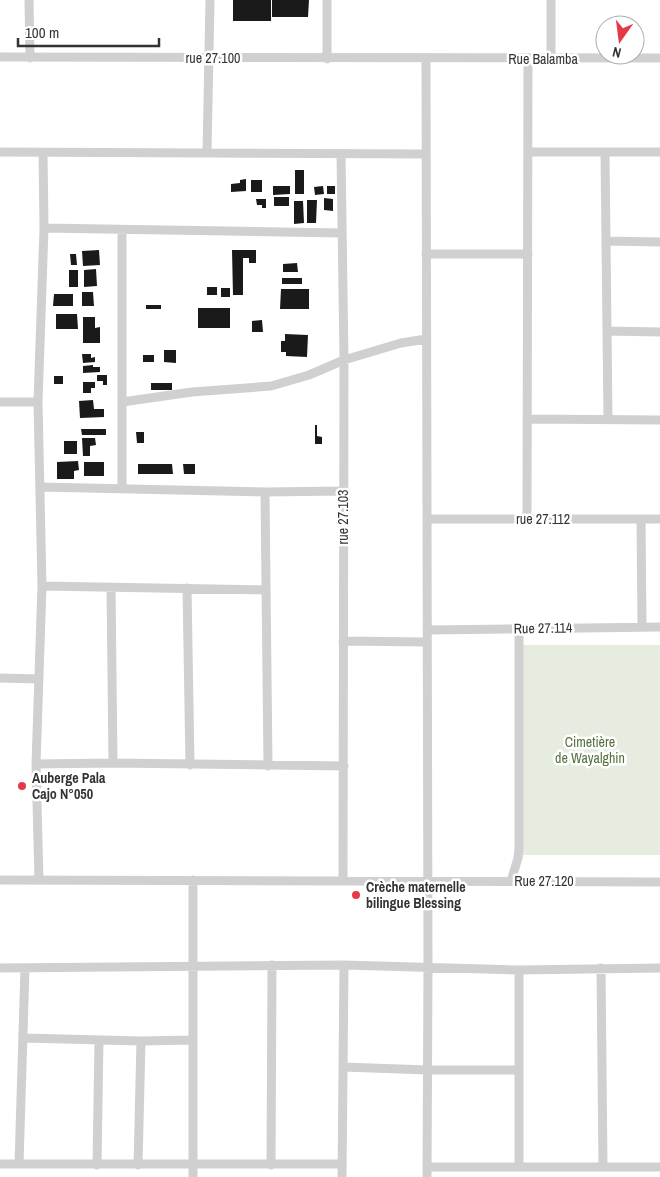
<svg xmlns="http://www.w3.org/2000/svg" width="660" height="1177" font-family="'Archivo Narrow',sans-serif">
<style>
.green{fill:#e6ecdf}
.building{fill:#1a1a1a}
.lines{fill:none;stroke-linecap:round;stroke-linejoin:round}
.minor{stroke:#d0d0d0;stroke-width:9}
.poi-dot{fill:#e63946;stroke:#fff;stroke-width:2}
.labels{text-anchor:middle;stroke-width:5;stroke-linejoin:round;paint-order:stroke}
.street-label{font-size:14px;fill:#333;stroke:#fff}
.park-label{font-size:14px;fill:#56703f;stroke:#fff}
.poi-label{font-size:14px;font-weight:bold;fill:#333;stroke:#fff;text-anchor:start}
</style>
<rect width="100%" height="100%" fill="#fff"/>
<!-- green -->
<path class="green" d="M521,645h139v210h-140z"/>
<!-- building -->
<path class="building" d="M233,0h38v21h-38z
M272,0h37l-1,17h-36z
M295,170h9v24h-9z
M246,179v12l-15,1v-8l9,-1v-3z
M251,180h11v12h-11z
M273,186h17v8l-17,1z
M323,186l1,8 -9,1 -1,-8z
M327,186h8v8h-8z
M274,197h15v9h-15z
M324,198l9,1v12l-9,-1z
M256,199h10v9h-4v-3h-5z
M307,200h10l-1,23h-9z
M294,201h9l1,22 -10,1z
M99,250l1,15 -17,1 -1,-15z
M232,250h24v13h-7v-5h-6v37h-10z
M70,254h6l1,11h-6z
M297,263l1,9h-15v-8z
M96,269l1,17 -13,1v-17z
M69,270h9v17h-9z
M282,278h20v6h-20z
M207,287h10v8h-10z
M221,288h9v9h-9z
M281,289h28v20h-29z
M82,292h11l1,14h-12z
M54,294h19v12h-20z
M146,305h15v4h-15z
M198,308h32v20h-32z
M56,314h21l1,15h-22z
M83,317h12v11l5,-1v16h-17z
M262,320l1,12h-11v-11z
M285,334l23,1 -1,22 -21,-1v-4h-5v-11h4z
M164,350h12v13l-12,-1z
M82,354h9v4l4,-1v5l-12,1z
M143,355h11v7h-11z
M93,365v2h7v5l-17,1v-7z
M97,375h10v10h-4v-4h-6z
M54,376h9v8h-9z
M83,382h12v6h-4v5h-8z
M151,383h21v7h-21z
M93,400l1,9h10v8l-24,1 -1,-17z
M315,425h2v11l5,1v7h-7z
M81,429h25v6h-24z
M136,432h8v11h-7z
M82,438h13l1,7 -6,1v10h-7z
M64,441h13v13h-13z
M78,461l1,9 -5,1v8h-17v-17z
M84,462h20v14h-20z
M138,464h34l1,10h-35z
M183,464h12v10h-11z"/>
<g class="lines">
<!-- minor -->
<path class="minor" d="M29,0l1,58
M551,0v59
M0,57l660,1
M327,59v-59
M426,59l2,908 -1,210
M0,152l426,2
M528,152h132
M605,152l3,267
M207,153l3,-153
M341,154l3,206 -1,520
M44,228l297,5
M122,230v258
M606,241l54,1
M426,254h102
M607,331l53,1
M0,402h38
M122,402l70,-10 79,-6 38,-11 35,-15 57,-17 25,-4
M527,419l133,1
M40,487l225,5 77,-1
M265,492l3,274
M427,519h233
M527,519l1,-460
M641,519l1,107
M42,586l224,4
M111,587l2,176
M187,588l3,177
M427,630l233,-3
M343,641l84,1
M0,678l39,1
M36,764l77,-1 231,3
M0,880l660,2
M39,880l-3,-116 6,-178 -4,-184 6,-174 -1,-75
M511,881l7,-23 1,-9v-221
M0,968l344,-3 175,5 141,-2
M601,968l2,199
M24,1038l117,3 52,-1
M343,1067l85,3h91
M0,1164h342
M19,1164l6,-196
M97,1165l2,-125
M138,1165l3,-124
M271,1165l1,-200
M427,1167h233
M519,1167v-197
M193,1177v-297
M342,1177l2,-212"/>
</g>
<!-- markers -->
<g class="poi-dot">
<circle cx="22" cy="786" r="5"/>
<circle cx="356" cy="895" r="5"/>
</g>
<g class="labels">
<!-- street labels -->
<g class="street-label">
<text x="213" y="63">rue 27.100</text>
<text x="543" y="64">Rue Balamba</text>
<text transform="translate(343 517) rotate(-90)" y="5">rue 27.103</text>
<text x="543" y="524">rue 27.112</text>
<text transform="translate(543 628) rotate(-1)" y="5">Rue 27.114</text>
<text x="544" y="886">Rue 27.120</text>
</g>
<!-- park labels -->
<g class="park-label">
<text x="590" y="747">Cimetière<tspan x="590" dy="16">de Wayalghin</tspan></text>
</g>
<!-- poi labels -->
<g class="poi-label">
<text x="32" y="783">Auberge Pala<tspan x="32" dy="16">Cajo N°050</tspan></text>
<text x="366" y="892">Crèche maternelle<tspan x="366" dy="16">bilingue Blessing</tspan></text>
</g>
</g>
<!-- north arrow -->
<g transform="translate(620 40) rotate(194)"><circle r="24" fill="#ffffff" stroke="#adadad"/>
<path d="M0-4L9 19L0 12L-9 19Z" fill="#e63946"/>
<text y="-8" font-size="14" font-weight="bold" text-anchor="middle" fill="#333333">N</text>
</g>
<!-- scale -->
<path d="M18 38v8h141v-8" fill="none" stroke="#333333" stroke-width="2.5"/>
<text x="25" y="38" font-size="15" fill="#333333" stroke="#ffffff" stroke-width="4" paint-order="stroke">100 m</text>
</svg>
